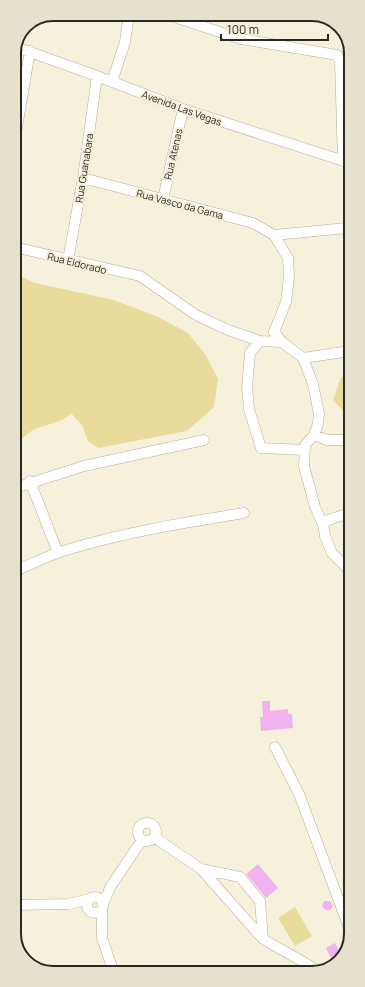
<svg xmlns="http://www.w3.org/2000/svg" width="365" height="987" font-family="Manrope,sans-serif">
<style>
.green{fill:#e9db9c}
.building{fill:#f0b3ef}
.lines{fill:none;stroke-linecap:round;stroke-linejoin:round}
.minor-casing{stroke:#b3ae99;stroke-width:11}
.minor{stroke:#fff;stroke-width:10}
.labels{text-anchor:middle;stroke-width:4;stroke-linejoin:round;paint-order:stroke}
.street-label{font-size:10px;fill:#2a2920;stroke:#f6f1db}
.rim{fill:none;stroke:#2a2920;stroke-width:2}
</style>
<rect width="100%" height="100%" fill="#f6f1db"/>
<!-- green -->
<path class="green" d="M14,273l21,10 79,17 44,17 30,16 17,21 13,25 -4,28 -27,24 -89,17 -10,-7 -5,-14 -12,-14c-13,13 -28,10 -41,19 -6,4 -8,8 -15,11z
M350,376v42l-17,-18 8,-23z
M295,907l17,29 -17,10 -17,-28z"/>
<!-- building -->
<path class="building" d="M262,701h8v10l18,-2v5h4l1,14 -32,3 -1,-14h3z
M258,864l20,24 -12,10 -20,-24z
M324,901h6l3,5 -3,4h-5l-3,-4z
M335,943l8,15 -9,6 -8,-16z"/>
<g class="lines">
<!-- minor casing -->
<g class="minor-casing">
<path id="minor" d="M165,14l76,25 96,16 3,6 3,100
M16,47l81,29 86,33 167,54
M112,82l13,-40 4,-28
M14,145l16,-94
M83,178l170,45 21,12 14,23 1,18 -3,26 -12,30 8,10 21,16 10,26 6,30 -1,10 -4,11 -9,10 -1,21 11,41 8,17 2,12 7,17 18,18
M163,199l20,-90
M274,235l73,-7 3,4
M14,247l126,29 56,39 32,15 32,11
M68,260l15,-82 14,-102
M282,342l-22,-1 -10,12 -3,34 2,22 12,39 43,2
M303,358l47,-7
M314,435l13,5h23
M30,481l28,72
M15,488l69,-22 120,-26
M323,524l5,-4 22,-7
M15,571c15,-6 30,-14 45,-19 60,-19 122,-29 184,-39
M275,747l24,47 52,139
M138 832a9 9 0 1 1 18 0a9 9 0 1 1-18 0Z
M154,837l47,32 62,70 58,33
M201,869l39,8 20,24 3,38
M87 905a8 8 0 1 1 16 0a8 8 0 1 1-16 0Z
M103,904l8,-18 31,-46
M15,905l53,-1 22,-5
M102,909v29l12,35"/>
</g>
<!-- minor -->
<use href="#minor" class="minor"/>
</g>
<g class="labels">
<!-- street labels -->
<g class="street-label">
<text transform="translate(182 108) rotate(20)" y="4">Avenida Las Vegas</text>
<text transform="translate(173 154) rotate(-77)" y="4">Rua Atenas</text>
<text transform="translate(84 168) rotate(-81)" y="4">Rua Guanabara</text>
<text transform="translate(180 204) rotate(15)" y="4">Rua Vasco da Gama</text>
<text transform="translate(77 263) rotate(14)" y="4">Rua Eldorado</text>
</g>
</g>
<!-- crop -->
<path d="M0 0H365V987H0ZM53 21H312A32 32 0 0 1 344 53V934A32 32 0 0 1 312 966H53A32 32 0 0 1 21 934V53A32 32 0 0 1 53 21Z" fill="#e6e1cc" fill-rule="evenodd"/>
<path class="rim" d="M53 21H312A32 32 0 0 1 344 53V934A32 32 0 0 1 312 966H53A32 32 0 0 1 21 934V53A32 32 0 0 1 53 21Z"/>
<!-- scale -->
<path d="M221 34v6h107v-6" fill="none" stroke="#2a2920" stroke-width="2"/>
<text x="227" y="34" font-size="12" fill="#2a2920" stroke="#f6f1db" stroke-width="3" paint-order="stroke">100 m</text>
</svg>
